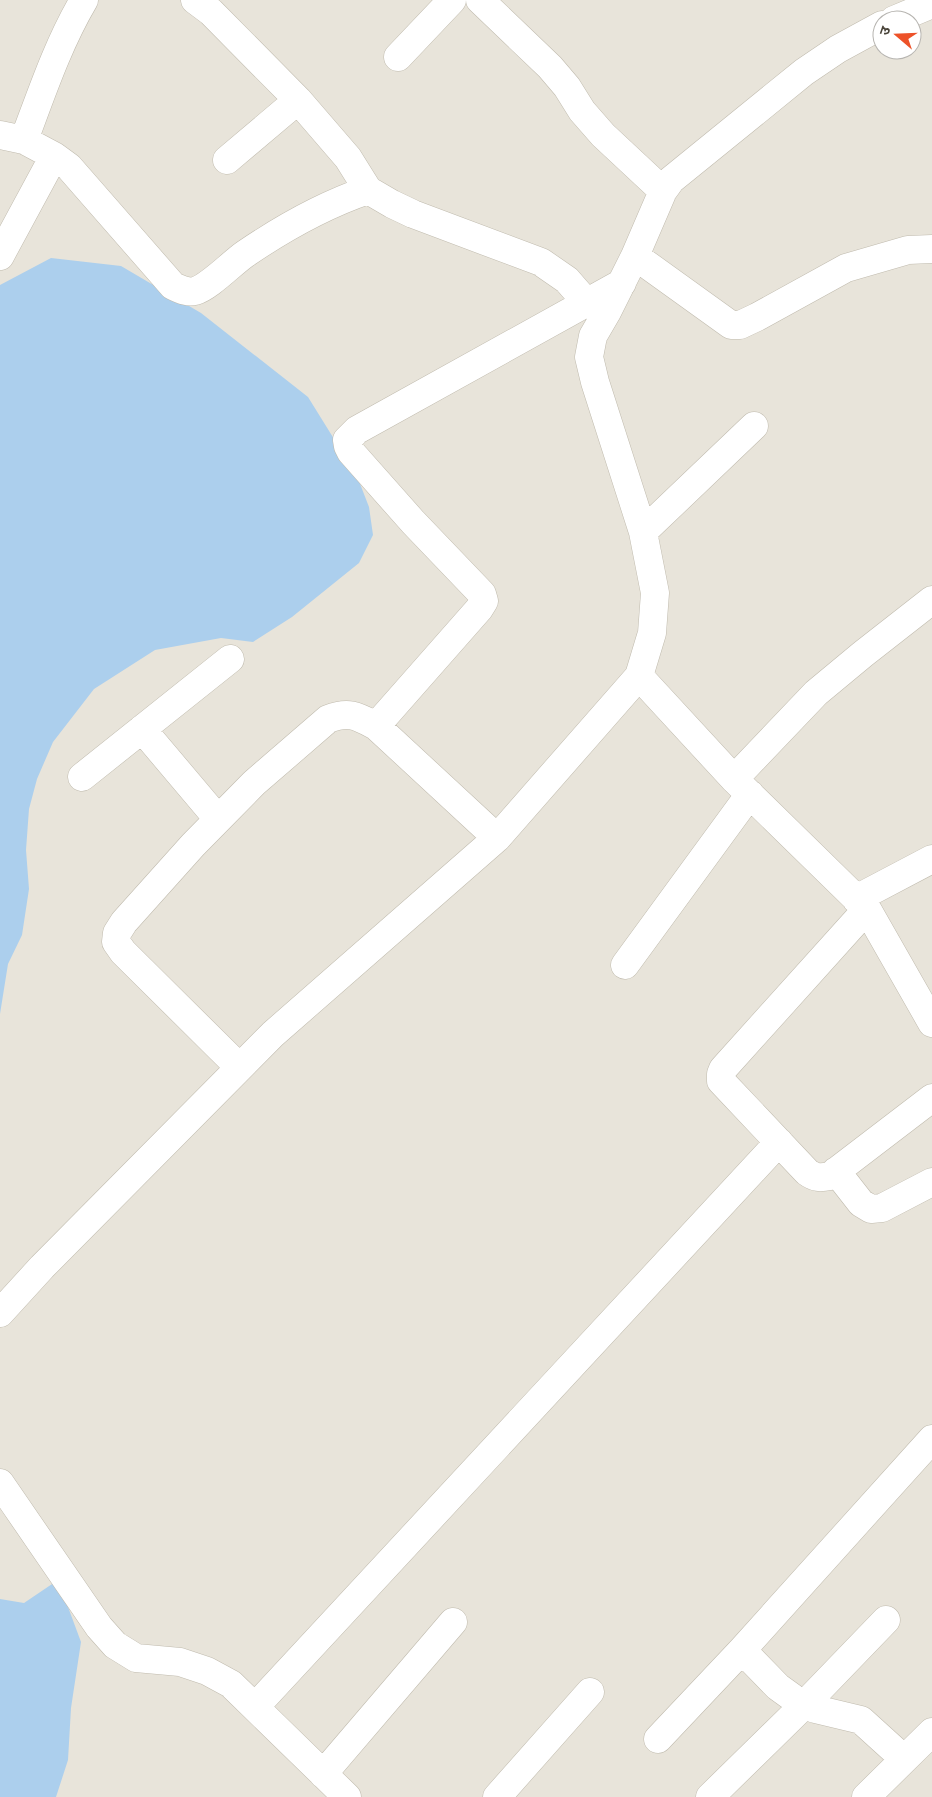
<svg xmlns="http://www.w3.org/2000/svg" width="932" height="1797" font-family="Manrope,'Noto Sans Devanagari',sans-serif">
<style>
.residential{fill:#e8e4da;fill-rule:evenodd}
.water{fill:#accfed}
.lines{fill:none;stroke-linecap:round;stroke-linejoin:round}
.minor-casing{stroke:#c0bbae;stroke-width:29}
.minor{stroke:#fff;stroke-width:28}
</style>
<rect width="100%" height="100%" fill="#f5f2eb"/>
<!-- residential -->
<path class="residential" d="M0,0h932v1797h-932zM882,20h30v30h-30z"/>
<!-- water -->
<path class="water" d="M51,258l70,8 80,47 107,84 49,79 12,31 4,28 -14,28 -67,54 -39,25 -32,-4 -66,12 -61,39 -41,53 -16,37 -8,30 -3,41 3,39 -7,46 -14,29 -8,50v-729z
M58,1580l23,62 -10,66 -3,52 -12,37h-56v-198l24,4z"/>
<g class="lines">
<!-- minor casing -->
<g class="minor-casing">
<path id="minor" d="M195,0l16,12 87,88 50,58 20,32 24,14 21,10 128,48 26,18 20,23
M480,0l70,67 17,20 15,24 21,24 60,56
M894,20l38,-16
M398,57l54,-57
M0,135l24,5 30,16 15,11 104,119c7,3 14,7 22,5 14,-4 37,-28 50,-37 38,-26 79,-49 123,-64
M24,140c18,-48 34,-96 60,-140
M227,160l71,-60
M0,256l54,-100
M635,256l96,69h9l17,-8 89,-49 62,-18 24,-1
M643,532l111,-106
M639,676l95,103 133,130 65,114
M376,726l103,-117 5,-8 -2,-7 -69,-72 -62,-70 -3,-6 -1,-6 10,-10 265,-147
M142,729l76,90
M82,777l148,-118
M734,779l82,-86 47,-39 69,-54
M856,899l76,-40
M867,909l-144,160 -2,5v7l86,91c8,6 13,6 23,4l102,-78
M625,965l125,-171
M239,1067l-116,-115 -7,-10 1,-9 7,-11 69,-77 61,-62 74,-64c21,-8 29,-3 48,7l121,112
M836,1171l25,32 10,6 11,-1 50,-26
M0,1313l42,-46 231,-233 224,-196 142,-162 13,-43 3,-40 -12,-61 -48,-150 -6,-25 4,-21 14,-24 28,-56 28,-65 8,-11 133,-108 34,-23 44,-24
M0,1483l99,144 16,18 21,13 44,4 27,9 24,13 116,113
M255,1707l524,-565
M658,1739l84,-89
M904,1759l-43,-39 -46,-11 -19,-9 -18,-13 -36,-37 190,-211
M323,1774l130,-152
M497,1797l93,-105
M710,1797l95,-93 81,-84
M866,1797l66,-65"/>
</g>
<!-- minor -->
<use href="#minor" class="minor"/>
</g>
<!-- north arrow -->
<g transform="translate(897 35) rotate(289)"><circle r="24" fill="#ffffff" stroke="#b6b4b0"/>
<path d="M0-4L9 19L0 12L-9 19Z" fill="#ed5229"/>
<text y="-8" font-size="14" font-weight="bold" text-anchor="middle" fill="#494339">उ</text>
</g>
</svg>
